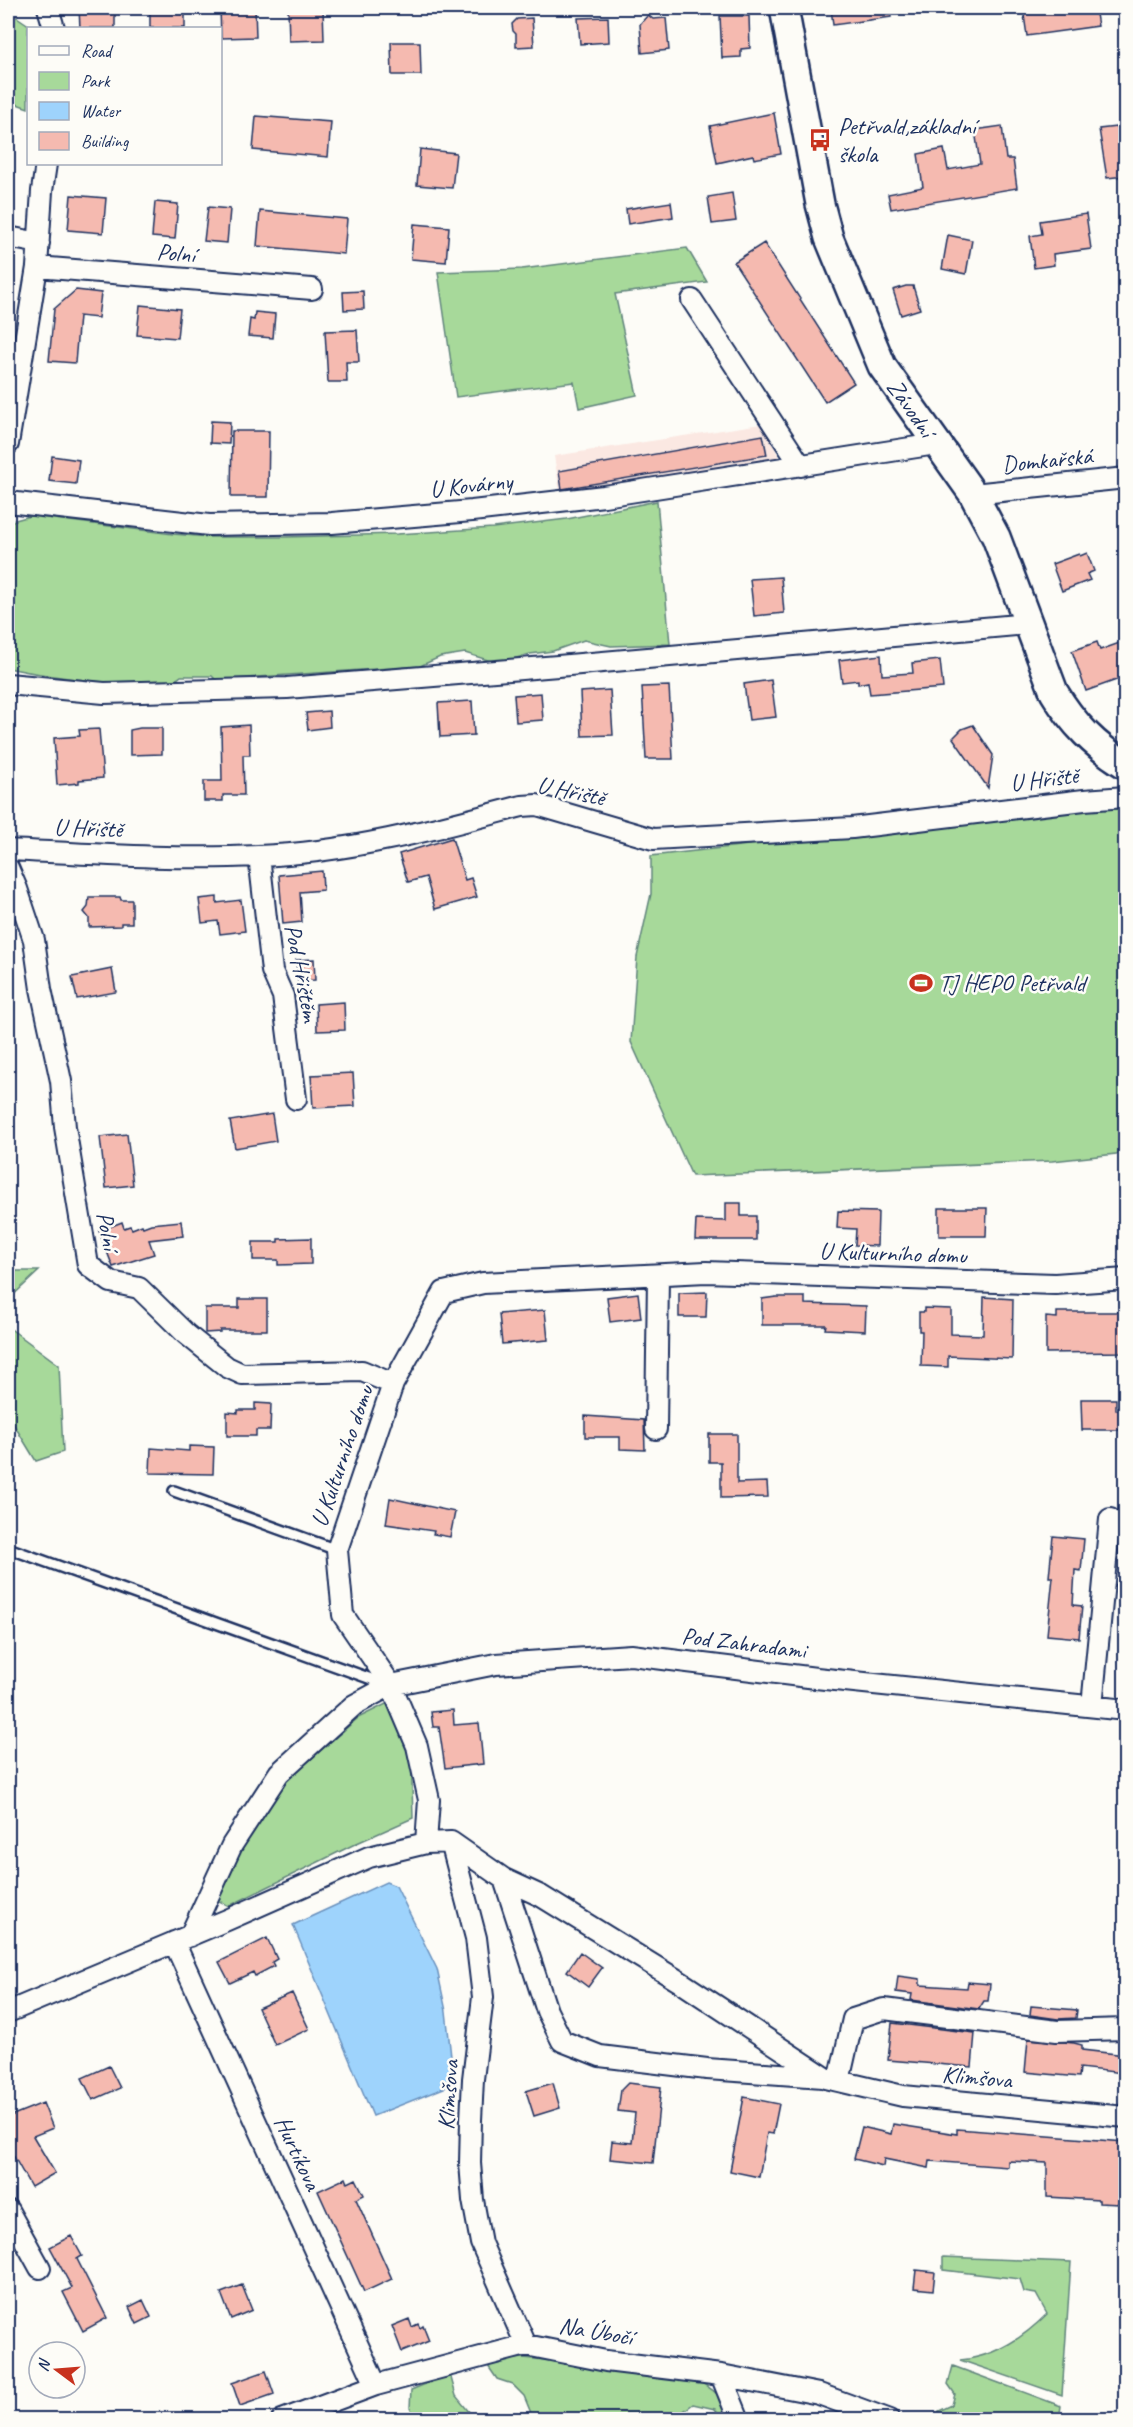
<svg xmlns="http://www.w3.org/2000/svg" width="1133" height="2427" font-family="Caveat,sans-serif">
<style>
.built{fill:#fbe8e2}
.green{fill:#a7d99a;stroke:#61847c;stroke-width:1.5}
.water{fill:#9ed3fc;stroke:#6a91bd;stroke-width:1.5}
.lines{fill:none;stroke-linecap:round;stroke-linejoin:round}
.stream{stroke:#6a91bd;stroke-width:6}
.building{fill:#f5bab0;stroke:#1b2f5e;stroke-width:1.5}
.lane-casing{stroke:#1b2f5e;stroke-width:14}
.street-casing{stroke:#1b2f5e;stroke-width:24}
.secondary-casing{stroke:#1b2f5e;stroke-width:32}
.lane{stroke:#fdfcf7;stroke-width:9}
.street{stroke:#fdfcf7;stroke-width:20}
.secondary{stroke:#fdfcf7;stroke-width:27}
.labels{text-anchor:middle;stroke-width:5;stroke-linejoin:round;paint-order:stroke}
.poi-label{font-size:24px;fill:#1b2f5e;stroke:#fdfcf7;text-anchor:start}
.street-label{font-size:24px;fill:#1b2f5e;stroke:#fdfcf7}
</style>
<rect width="100%" height="100%" fill="#fdfcf7"/>
<filter id="ink" filterUnits="userSpaceOnUse"><feTurbulence type="fractalNoise" baseFrequency=".0167" numOctaves="2"/><feDisplacementMap in="SourceGraphic" scale="12" xChannelSelector="R" yChannelSelector="G"/><feConvolveMatrix kernelMatrix="1 2 1 2 8 2 1 2 1" color-interpolation-filters="sRGB"/></filter>
<g filter="url(#ink)">
<!-- built -->
<path class="built" d="M761,424l20,36 -220,39 -7,-43z"/>
<!-- green -->
<path class="green" d="M8,11l25,17h-5v80l-20,-7z
M687,248l20,34 -92,12 22,101 -58,13 -5,-26 -118,15 -18,-125 84,-3z
M657,501l13,143 -59,2 -27,-6 -31,11 -23,3 -17,5 -22,2 -26,-8 -25,4 -20,9 -204,14 -4,-4h-31c-19,19 -145,-2 -173,-8v-142l4,-5 18,-5 143,18 36,3h76l112,-3 96,-6 74,-9z
M1125,803v350l-73,8 -360,15 -61,-134 6,-85 14,-63v-38z
M8,1271h31l-31,29z
M8,1327l51,38 4,87 -27,9 -28,-46z
M388,1703l23,48 2,67 -56,25 -128,63 -14,-7 28,-56 45,-64 70,-61z
M943,2257l128,5 -9,133 -102,-35c34,-3 63,-22 87,-46l-11,-20 -12,-2 -4,-13 -77,-9z
M523,2358l45,4 127,18c19,8 30,19 36,39h-8l-8,-10 -22,-5 -20,15h-145l3,-6 -7,-17 -12,-12 -15,-5 -11,-16z
M953,2366l108,40 -2,13 -112,1 -10,-4 2,-5 13,-6 3,-11 -7,-10z
M450,2374l6,22 19,23h-59l-6,-12 1,-17z"/>
<!-- water -->
<path class="water" d="M386,1882l10,4 41,83 9,42 8,73 -81,32 -80,-191z"/>
<g class="lines">
<!-- stream -->
<path class="stream" d="M8,72l3,2"/>
</g>
<!-- building -->
<path class="building" d="M79,8h36v20h-35z
M150,8h35v20h-35z
M220,8h35l1,29 -35,1z
M288,8h35l1,32 -35,1z
M831,8h60v9l-58,8z
M1023,8h72l3,18 -71,10z
M648,15l5,4 13,-1 3,32 -27,3 -2,-29z
M720,16h29l1,32 -9,1v8l-19,1z
M608,17l1,25 -29,2 -2,-26z
M532,18l2,28 -18,1v-13l-3,-3 -1,-7 5,-5z
M391,42h29l1,33h-29z
M774,113l7,41 -27,5 -1,-4 -36,8 -7,-37z
M256,116l75,6 -3,35 -75,-7z
M1002,126l4,33h7l4,29 -126,21 -3,-15 35,-7 -5,-33 26,-5 4,21 32,-6 -5,-34z
M1125,126v50l-18,2 -8,-49z
M420,149l36,4 -4,35 -35,-3z
M732,193l4,28 -24,3 -4,-27z
M71,195l35,3 -3,35 -35,-3z
M155,202l23,2 -3,35 -23,-2z
M671,202l2,15 -45,7 -2,-15z
M208,207l22,2 -3,34 -23,-2z
M260,211l87,8 -3,35 -87,-8z
M1086,214l5,35 -38,5 1,11 -20,3 -4,-32 12,-2 -2,-13z
M414,224l35,3 -3,35 -35,-3z
M948,235l24,5 -6,34 -24,-5z
M764,243l90,140 -29,19 -91,-140z
M906,286h7l7,23 -19,6 -8,-25z
M76,290l25,3 -3,25 -19,-2 -4,47 -26,-2 5,-52z
M363,291l1,18 -20,1 -1,-18z
M140,305l40,4 -3,29 -40,-3z
M255,312l20,2 -2,24 -25,-2 2,-17 4,1z
M357,330l2,32h-13l1,20h-19l-3,-51z
M211,421l19,1 -1,22 -19,-1z
M232,431h37l-1,66h-37z
M763,435l4,20 -205,34 -3,-18z
M52,456l27,4 -3,24 -27,-3z
M1087,553l7,18 -7,3 3,6 -28,11 -10,-27 27,-10 1,2z
M781,577l3,36 -30,3 -4,-37z
M1125,641v36l-39,14 -14,-40 25,-9 3,8z
M881,655l1,20 31,-2 -1,-10 28,-3 3,28 -73,6 -2,-12 -10,2v-4l-16,2 -3,-22z
M771,680l5,37 -27,3 -5,-36z
M669,686l4,73h-27l-4,-72z
M610,690l3,45 -31,1 -2,-44z
M541,693l2,27 -27,2 -2,-27z
M472,701l2,34 -34,2 -2,-34z
M329,711l1,16 -22,3 -2,-17z
M249,725l1,30h-7l1,40h-21v6h-19v-20h18l-1,-54z
M973,725l20,30 -5,33 -35,-50 9,-9z
M140,728h22v26l-32,1v-25z
M99,729l4,49 -24,2v3l-22,2 -3,-47 26,-2 -1,-6z
M452,838l13,42 6,-2 6,19 -42,12 -9,-32 -18,5 -9,-28z
M322,871l1,19 -23,2 2,30 -19,2 -4,-49z
M89,897h31l1,3h11v23h-11v3l-32,1v-9l-5,-6 4,-5z
M217,897v6l24,-3 4,31 -25,3 -2,-13 -16,2 -3,-24z
M314,959l1,21 -17,1 -2,-21z
M112,969l4,23 -39,7 -5,-22z
M344,1002l1,28 -28,1 -1,-27z
M353,1073l2,33 -42,2 -2,-33z
M272,1114l4,27 -41,7 -5,-27z
M127,1134l6,51 -27,3 -6,-51z
M726,1203h15v13h15v24h-61l1,-20 30,1z
M939,1208h48l-1,28h-47z
M838,1211l40,1 -1,34 -22,-1 1,-16 -19,-1z
M181,1221l2,15 -34,4 5,14 -41,13 -14,-36 23,-9 2,6 6,-2 2,3 10,-4 1,2 8,-3z
M311,1238v26l-33,1v-5h-25v-18h25v-3z
M707,1292l-1,25h-27v-24z
M638,1293l3,25 -31,4 -3,-25z
M776,1297h29v7l61,2 -1,25 -40,-2 1,-4h-64v-26z
M984,1297l29,2 -1,60 -64,-3v11l-27,-1 1,-35h-3v-19h5v-4l27,1v25l32,1z
M239,1299h28v31h-47v2l-15,1v-25h34z
M545,1310l3,30 -46,4 -3,-30z
M1057,1312h65v4h3v36l-79,1v-36l11,1z
M1081,1399h35v11h6l1,20h-41z
M255,1403l16,1 -1,26h-14v6h-29v-24l11,1v-3h17z
M585,1416l59,4 1,30 -25,-1v-12h-35z
M709,1434h28v49l30,-1 1,15 -47,1v-36h-12z
M189,1446l25,1 -1,27 -63,-1 1,-25 38,3z
M390,1498l65,14 -5,25 -17,-3 1,-3 -48,-7z
M1053,1536l31,3 -3,32 -6,-1 -2,35 9,1 -3,32 -32,-3 6,-58h-4z
M453,1710l1,15 25,-2 4,41 -38,4 -6,-41h-6l-2,-15z
M267,1938l10,21 -5,3 2,4 -19,10 -2,-4 -23,11 -11,-21z
M580,1952l22,16 -14,19 -21,-16z
M898,1976l22,3v6l47,3 1,-6 22,2 -2,17h-4l-5,8 -68,-9 1,-6 -16,-2z
M292,1993l17,36 -34,16 -17,-37z
M1031,2006l46,4 -1,8 -18,1 -28,-4z
M892,2023l83,10 -3,34 -84,-7z
M1028,2039l46,4 8,2v5l43,5 -2,18 -43,-5 -1,9 -54,-5z
M109,2066l11,22 -27,12 -11,-22z
M553,2083l7,25 -26,8 -8,-25z
M628,2083l33,4 -8,76 -43,-4 2,-18 20,2 3,-30 -17,-2 3,-21z
M744,2097l35,7 -6,30 -6,-1 -8,44 -29,-6z
M43,2103l10,25 -20,8 22,37 -24,14 -23,-41v-29z
M893,2124l64,10v-5l168,13 -5,62 -21,-1v-3l-52,-3v-34l-39,-2v6l-78,-6 -1,7 -45,-9 -1,7 -29,-7 8,-32 29,7z
M346,2178l2,5 8,-4 8,16 -8,4 36,80 -28,13 -46,-101z
M71,2236l11,20 -5,3 30,59 -24,13 -20,-39 9,-4 -22,-41z
M916,2270l19,2 -2,18 -19,-2z
M242,2285l10,25 -21,9 -10,-26z
M143,2300l8,17 -14,7 -8,-17z
M409,2319l3,8 6,-3 2,4 3,-2 6,15 -27,11 -10,-26z
M266,2371l8,23 -34,12 -8,-23z"/>
<g class="lines">
<!-- lane casing -->
<g class="lane-casing">
<path id="lane" d="M174,1491l163,59
M8,1548l380,137"/>
</g>
<!-- street casing -->
<g class="street-casing">
<path id="street" d="M48,8l6,20
M8,237l31,6
M37,267l275,22
M692,300l109,166
M8,444l29,-177 5,-76 4,-27
M973,494l153,-16
M8,502l201,23 123,-2 140,-12 132,-15 332,-52
M8,684l96,9 183,-5 271,-22 469,-42
M8,850c83,4 167,10 250,6 90,-3 178,-27 264,-50l15,-1 116,34 199,-11 232,-28 42,-3
M259,856l13,115 11,25 13,103
M8,868l9,21 17,51 7,49 20,92 4,46 23,138 23,17 28,6 47,46 41,33 15,7 120,-3 31,13
M656,1429l2,-153
M1092,1706l18,-187
M451,1842l25,96 7,59 -10,82 -2,41 -1,43 3,37 8,43 45,102
M426,1843l3,-43 -12,-54 -26,-61 -48,-70 -6,-65 56,-166 51,-92 39,-9 223,-11 349,12 71,-5
M504,1879l43,132 15,30 38,15 107,13 116,8
M190,1936l42,-91 47,-72 75,-68 37,-20 105,-21 135,-9 185,23 310,32
M174,1942l202,443
M8,2012l219,-92 142,-63 57,-14 25,-1 53,37 37,17 141,87 144,95 77,18 223,21
M839,2081l14,-62 31,-10 173,22 69,-2
M8,2210l32,58
M721,2375l18,45
M282,2420l94,-35 150,-40 80,16 115,14 98,19 71,26"/>
</g>
<!-- secondary casing -->
<g class="secondary-casing">
<path id="secondary" d="M784,8l36,196 9,34 53,128 91,128 23,43 58,155c19,32 41,54 72,73"/>
</g>
<!-- lane -->
<use href="#lane" class="lane"/>
<!-- street -->
<use href="#street" class="street"/>
<!-- secondary -->
<use href="#secondary" class="secondary"/>
</g>
</g>
<!-- icons -->
<defs>
<g id="bus-bare" transform="scale(1.8)"><path d="M-5-6H5V4H4V6H2V4H-2V6H-4V4H-5ZM-3.5-4V0h7V-4ZM-3.5 1.2v1.5H-2V1.2ZM2 1.2v1.5H3.5V1.2Z" fill="#c8321e" stroke="#fdfcf7" stroke-width="2.5" paint-order="stroke"/></g>
<g id="stadium-bare" transform="scale(1.8)"><path d="M0-5a6.5 5 0 1 0 0 10a6.5 5 0 1 0 0-10ZM-3.5-1.8h7v3.6h-7Z" fill="#c8321e" stroke="#fdfcf7" stroke-width="2.5" paint-order="stroke"/></g>
</defs>
<g fill-rule="evenodd">
<use href="#bus-bare" x="820" y="140"/>
<use href="#stadium-bare" x="921" y="983"/>
</g>
<g class="labels">
<!-- poi labels -->
<g class="poi-label">
<text x="838" y="134">Petřvald,základní<tspan x="838" dy="28">škola</tspan></text>
<text x="939" y="991">TJ HEPO Petřvald</text>
</g>
<!-- street labels -->
<g class="street-label">
<text transform="translate(176 253) rotate(5)" y="8">Polní</text>
<text transform="translate(911 408) rotate(55)" y="8">Závodní</text>
<text transform="translate(1047 460) rotate(-6)" y="8">Domkařská</text>
<text transform="translate(471 485) rotate(-6)" y="8">U Kovárny</text>
<text transform="translate(1044 779) rotate(-7)" y="8">U Hřiště</text>
<text transform="translate(571 791) rotate(12)" y="8">U Hřiště</text>
<text transform="translate(88 828) rotate(2)" y="8">U Hřiště</text>
<text transform="translate(302 973) rotate(79)" y="8">Pod Hřištěm</text>
<text transform="translate(108 1231) rotate(80)" y="8">Polní</text>
<text transform="translate(893 1253) rotate(2)" y="8">U Kulturního domu</text>
<text transform="translate(342 1456) rotate(-71)" y="8">U Kulturního domu</text>
<text transform="translate(744 1643) rotate(7)" y="8">Pod Zahradami</text>
<text transform="translate(977 2077) rotate(5)" y="8">Klimšova</text>
<text transform="translate(448 2095) rotate(-86)" y="8">Klimšova</text>
<text transform="translate(298 2153) rotate(65)" y="8">Hurtíkova</text>
<text transform="translate(596 2331) rotate(10)" y="8">Na Úbočí</text>
</g>
</g>
<!-- margin -->
<rect width="1133" height="2427" fill="none" stroke="#fdfcf7" stroke-width="30"/>
<rect x="15" y="15" width="1103" height="2397" fill="none" stroke="#1b2f5e" stroke-width="2" filter="url(#ink)"/>
<!-- legend -->
<rect x="27" y="27" width="195" height="138" fill="#fdfcf7" stroke="#a3aaba" stroke-width="1.5"/>
<rect x="39" y="46" width="30" height="9" fill="#fdfcf7" stroke="#a3aaba" stroke-width="1.5"/>
<text x="81" y="57" font-size="18" fill="#1b2f5e">Road</text>
<rect x="39" y="72" width="30" height="18" fill="#a7d99a" stroke="#a3aaba" stroke-width="1.5"/>
<text x="81" y="87" font-size="18" fill="#1b2f5e">Park</text>
<rect x="39" y="102" width="30" height="18" fill="#9ed3fc" stroke="#a3aaba" stroke-width="1.5"/>
<text x="81" y="117" font-size="18" fill="#1b2f5e">Water</text>
<rect x="39" y="132" width="30" height="18" fill="#f5bab0" stroke="#a3aaba" stroke-width="1.5"/>
<text x="81" y="147" font-size="18" fill="#1b2f5e">Building</text>
<!-- north arrow -->
<g transform="translate(57 2370) rotate(286)"><circle r="28" fill="#fdfcf7" stroke="#a3aaba" stroke-width="1.5"/>
<path d="M0-4.5L10 22L0 15L-10 22Z" fill="#c8321e"/>
<text y="-9" font-size="16" font-weight="bold" text-anchor="middle" fill="#1b2f5e">N</text>
</g>
</svg>
